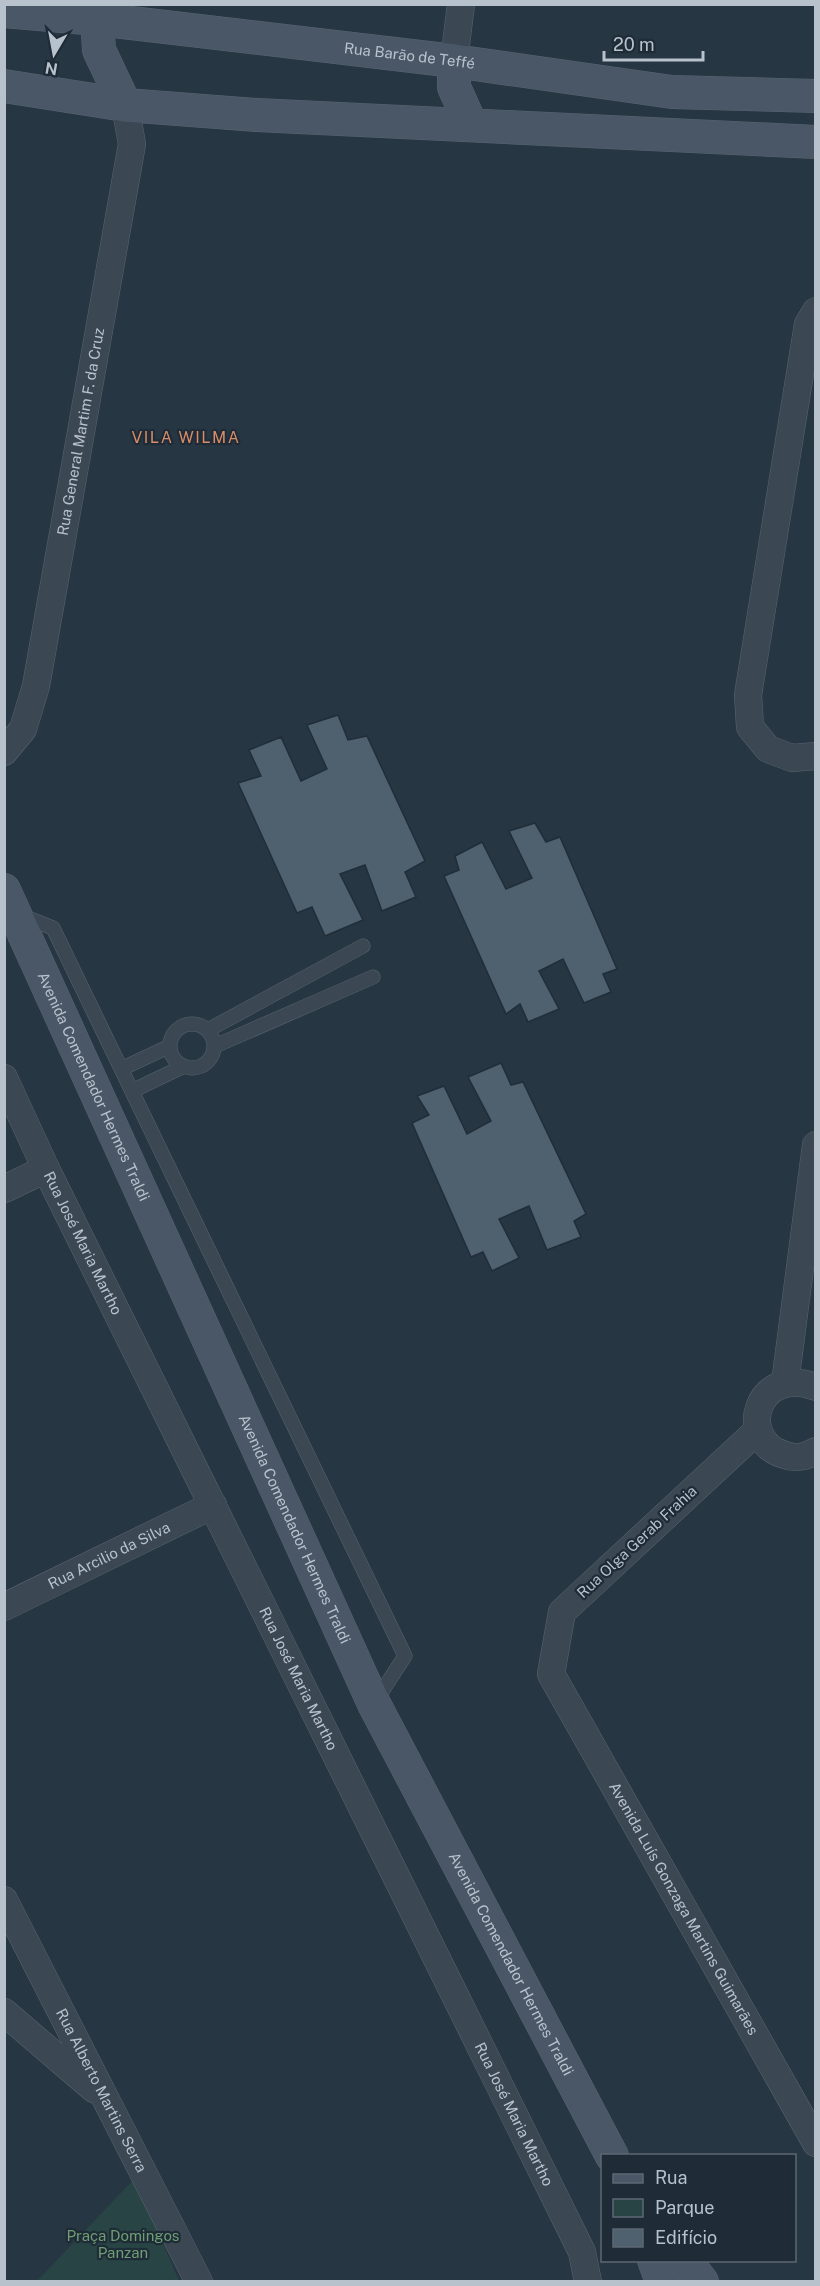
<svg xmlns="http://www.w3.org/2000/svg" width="820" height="2286" font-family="'Public Sans',sans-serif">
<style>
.green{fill:#284444}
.building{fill:#4f606e;stroke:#212e3a;stroke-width:1.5}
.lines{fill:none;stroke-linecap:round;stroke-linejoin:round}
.lane-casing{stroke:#596570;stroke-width:15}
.street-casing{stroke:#596570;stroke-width:28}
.secondary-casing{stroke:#596570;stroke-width:34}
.lane{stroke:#3b4753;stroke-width:14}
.street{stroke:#3b4753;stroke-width:27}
.secondary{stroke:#495766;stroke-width:33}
.labels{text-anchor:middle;stroke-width:4.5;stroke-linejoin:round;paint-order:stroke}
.street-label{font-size:15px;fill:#b8c2cd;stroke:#1f2c38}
.park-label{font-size:15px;fill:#6f9e74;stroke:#1f2c38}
.neighbourhood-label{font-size:16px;letter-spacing:1.5px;fill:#d98c67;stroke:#1f2c38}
</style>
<rect width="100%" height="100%" fill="#263643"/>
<!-- green -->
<path class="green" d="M135,2178l44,103h-142z"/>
<!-- building -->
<path class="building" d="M338,715l10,25 19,-4 58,125 -20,11 11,25 -34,14 -17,-46 -25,9 23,46 -38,16 -13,-29 -15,6 -59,-130 23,-7 -12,-26 32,-13 20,44 26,-12 -20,-44z
M535,823l11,19 14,-5 57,132 -14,5 8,18 -27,11 -21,-44 -24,12 20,38 -31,13 -8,-18 -14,10 -62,-138 15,-6 -4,-14 27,-14 24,47 26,-11 -23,-47z
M501,1063l10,22 12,-3 63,132 -12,7 7,16 -34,13 -18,-44 -30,13 20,39 -27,13 -9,-19 -12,5 -59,-134 17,-8 -12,-19 27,-10 23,48 24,-13 -23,-44z"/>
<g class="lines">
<!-- lane casing -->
<g class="lane-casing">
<path id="lane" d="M20,915l33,13 352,728 -30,46
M170 1046a22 22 0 1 1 44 0a22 22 0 1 1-44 0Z
M208,1030l155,-84
M215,1046l158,-69
M121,1069l49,-23
M132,1091l52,-25"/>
</g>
<!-- street casing -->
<g class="street-casing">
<g id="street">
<path d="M454,61l7,-57"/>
<path d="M816,311l-8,13 -60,371 2,32 18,22 24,9 24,-2"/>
<path id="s1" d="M4,752l19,-23 13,-43 96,-542 -7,-39"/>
<path id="s2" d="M4,1078l42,91 536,1083 6,30"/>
<path d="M4,1189l42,-20"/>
<path d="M785,1383l31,-238"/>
<path d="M816,1387c-60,-23 -81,54 -31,68 11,4 20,2 31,-4"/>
<path id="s3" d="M758,1430l-196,182 -11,62 265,469"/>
<path id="s4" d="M4,1607l209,-102"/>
<path id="s5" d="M4,1900l195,382"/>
<path d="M4,2012l90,77"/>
</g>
</g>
<!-- secondary casing -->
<g class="secondary-casing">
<g id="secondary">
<path id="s6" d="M4,11l93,8 357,42 218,31 144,4"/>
<path d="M97,19l2,31 26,55"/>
<path d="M454,61v26l17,38"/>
<path d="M4,86l121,19 132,10 559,27"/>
<path id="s7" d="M4,890l370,814 238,452"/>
<path d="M654,2260l8,22"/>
<path d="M685,2260l17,22"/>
</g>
</g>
<!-- lane -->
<use href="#lane" class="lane"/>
<!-- street -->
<use href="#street" class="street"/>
<!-- secondary -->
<use href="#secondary" class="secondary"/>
</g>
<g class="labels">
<!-- street labels -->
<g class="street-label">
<text dy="5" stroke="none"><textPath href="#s6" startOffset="408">Rua Barão de Teffé</textPath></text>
<text dy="5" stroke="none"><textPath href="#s1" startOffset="333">Rua General Martim F. da Cruz</textPath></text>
<text dy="5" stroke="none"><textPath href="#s7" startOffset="216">Avenida Comendador Hermes Traldi</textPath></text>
<text dy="5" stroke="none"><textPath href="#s2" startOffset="183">Rua José Maria Martho</textPath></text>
<text dy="5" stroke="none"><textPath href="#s7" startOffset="702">Avenida Comendador Hermes Traldi</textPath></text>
<text transform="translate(637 1542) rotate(-43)" y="5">Rua Olga Gerab Frahia</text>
<text dy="5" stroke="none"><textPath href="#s4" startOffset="117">Rua Arcilio da Silva</textPath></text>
<text dy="5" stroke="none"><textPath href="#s2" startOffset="669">Rua José Maria Martho</textPath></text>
<text dy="5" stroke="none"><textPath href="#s3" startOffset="600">Avenida Luís Gonzaga Martins Guimarães</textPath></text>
<text dy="5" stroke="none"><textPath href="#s7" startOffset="1188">Avenida Comendador Hermes Traldi</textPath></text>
<text dy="5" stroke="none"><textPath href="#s5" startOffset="214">Rua Alberto Martins Serra</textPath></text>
<text dy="5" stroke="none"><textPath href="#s2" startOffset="1155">Rua José Maria Martho</textPath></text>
</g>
<!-- park labels -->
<g class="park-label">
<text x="123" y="2241">Praça Domingos<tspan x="123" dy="17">Panzan</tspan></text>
</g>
<!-- neighbourhood labels -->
<g class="neighbourhood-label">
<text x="186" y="443">VILA WILMA</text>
</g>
</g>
<!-- border -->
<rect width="820" height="2286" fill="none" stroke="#b8c2cd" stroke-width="12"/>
<!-- legend -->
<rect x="601" y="2154" width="195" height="108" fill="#1f2c38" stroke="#5c6874" stroke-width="1.5"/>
<rect x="613" y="2174" width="30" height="9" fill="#495766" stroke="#5c6874" stroke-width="1.5"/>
<text x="655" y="2184" font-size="18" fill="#b8c2cd">Rua</text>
<rect x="613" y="2199" width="30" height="18" fill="#284444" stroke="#5c6874" stroke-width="1.5"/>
<text x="655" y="2214" font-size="18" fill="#b8c2cd">Parque</text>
<rect x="613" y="2229" width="30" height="18" fill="#4f606e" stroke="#5c6874" stroke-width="1.5"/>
<text x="655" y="2244" font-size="18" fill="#b8c2cd">Edifício</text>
<!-- north arrow -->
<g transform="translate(54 54) rotate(190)" stroke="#1f2c38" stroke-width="4.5" paint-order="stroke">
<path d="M0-4.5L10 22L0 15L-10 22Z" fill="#b8c2cd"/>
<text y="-9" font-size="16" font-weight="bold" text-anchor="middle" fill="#b8c2cd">N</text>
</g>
<!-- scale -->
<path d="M604 51v9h99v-9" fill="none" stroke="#b8c2cd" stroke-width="3"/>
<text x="613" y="51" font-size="18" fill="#b8c2cd" stroke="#1f2c38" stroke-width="4.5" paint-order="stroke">20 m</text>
</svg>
